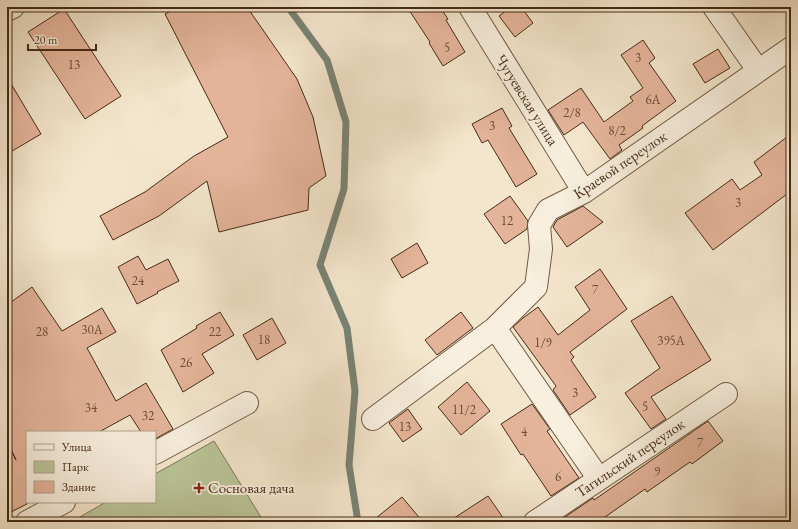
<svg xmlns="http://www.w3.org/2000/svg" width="798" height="529" font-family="'EB Garamond',serif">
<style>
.green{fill:#bac599;stroke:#807858}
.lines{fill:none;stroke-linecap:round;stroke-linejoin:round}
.stream{stroke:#798475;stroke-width:7}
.building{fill:#e4b49a;stroke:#452b17}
.street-casing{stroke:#715a44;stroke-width:24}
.street{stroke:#f8efde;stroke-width:22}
.poi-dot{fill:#8f2418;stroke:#f8efde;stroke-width:1.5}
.labels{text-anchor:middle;stroke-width:4;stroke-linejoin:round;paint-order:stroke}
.number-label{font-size:13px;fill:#6d4d38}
.street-label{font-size:15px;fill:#452b17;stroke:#f8efde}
.poi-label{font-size:15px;fill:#452b17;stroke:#f8efde;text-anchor:start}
</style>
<rect width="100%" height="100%" fill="#f4e6cd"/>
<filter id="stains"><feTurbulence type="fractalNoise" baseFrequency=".005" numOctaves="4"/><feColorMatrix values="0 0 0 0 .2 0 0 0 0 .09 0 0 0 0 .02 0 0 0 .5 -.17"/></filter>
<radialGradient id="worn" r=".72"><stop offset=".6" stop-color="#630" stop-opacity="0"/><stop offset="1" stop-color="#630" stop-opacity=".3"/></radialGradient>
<!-- green -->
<path class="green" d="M214,441l50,81h-193l35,-20h49v-28z"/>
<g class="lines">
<!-- stream -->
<path class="stream" d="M288,7l39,53 19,62 -2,67 -24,76 27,63 8,63 -6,74 9,57"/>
</g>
<!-- building -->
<path class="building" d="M178,7h69l50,72 16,38 13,59 -17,12 -1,22 -89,22 -12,-51 -48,35 -46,24 -13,-24 45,-24 49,-36 34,-19 -63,-123z
M407,7h33l8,12 -2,1 19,32 -22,14 -14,-23 1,-1z
M511,7h10l12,16 -18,14 -16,-21z
M64,9l57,87 -36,23 -57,-87z
M643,40l12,18 -6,5 27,38 -34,25 1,2 -24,17 3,5 -12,9 -27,-37 -19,13 -16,-25 33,-22 23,34 29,-21 -3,-4 13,-9 -22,-33z
M718,49l12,19 -25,15 -12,-19z
M7,77l34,57 -34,20z
M502,108l10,18 -3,2 28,46 -21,13 -28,-47 -6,3 -10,-19z
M791,134v57l-78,59 -28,-37 47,-34 8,11 22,-15 -8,-13z
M510,196l18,25 -1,8 -22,15 -21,-30z
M583,206l20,16 -36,25 -14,-20 4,-7z
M417,243l11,20 -26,15 -11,-19z
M138,256l8,14 22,-11 11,22 -22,11 1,1 -21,11 -19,-37z
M600,269l27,40 -57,43 4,5 -3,3 25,37 -26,18 -17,-25 3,-4 -43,-59 10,-9 15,-11 20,28 32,-25 -15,-23z
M32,287l30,44 40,-23 14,24 -29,16 29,53 30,-18 27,46 -18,10v-7h-14l-11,-17 -31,17h-72v72l-20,10v-73l9,19 -9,-19v-136z
M672,296l39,64 -60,37 15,22 -15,10 -26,-36 35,-25 -29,-47z
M220,312l14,23 -32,19 12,19 -31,19 -22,-42 36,-22 -1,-2z
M461,312l12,16 -36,27 -12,-15z
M272,318l14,25 -29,17 -14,-25z
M467,382l23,29 -29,24 -23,-28z
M532,404l18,25 -3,2 32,47 -28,18 -28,-42 -2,1 -20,-31z
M408,409l14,20 -19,13 -14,-19z
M708,421l15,20 -31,23 -2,-2 -43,30 -2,-3 -47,33h-30l-3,-5 28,-19 1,2z
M488,496l18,26h-58z
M402,497l21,25h-52z"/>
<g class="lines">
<!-- street casing -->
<g class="street-casing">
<path id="street" d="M470,7l114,185
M714,7l44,63
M7,10l6,-3
M495,328l104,151
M373,419l122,-91 41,-41 5,-38 -2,-24 9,-15 36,-18 207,-144
M155,453l92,-50
M27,522l37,-20
M535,522l191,-128"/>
</g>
<!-- street -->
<use href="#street" class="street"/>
</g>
<!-- markers -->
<path class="poi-dot" d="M197 482h4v4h4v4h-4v4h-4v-4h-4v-4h4z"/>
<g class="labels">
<!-- number labels -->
<g class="number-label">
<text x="447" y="52">5</text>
<text x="638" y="62">3</text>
<text x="74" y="69">13</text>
<text x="653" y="104">6А</text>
<text x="572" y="117">2/8</text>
<text x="492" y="130">3</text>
<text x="617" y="135">8/2</text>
<text x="738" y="207">3</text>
<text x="507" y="225">12</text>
<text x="138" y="285">24</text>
<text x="595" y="294">7</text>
<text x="92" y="334">30А</text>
<text x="42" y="336">28</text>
<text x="215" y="336">22</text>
<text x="264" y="344">18</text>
<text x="671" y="345">395А</text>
<text x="543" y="347">1/9</text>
<text x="186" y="367">26</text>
<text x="575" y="397">3</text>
<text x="645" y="411">5</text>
<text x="91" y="412">34</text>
<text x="464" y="414">11/2</text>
<text x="148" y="420">32</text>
<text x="405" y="431">13</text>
<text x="524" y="436">4</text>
<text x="700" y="447">7</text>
<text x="657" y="476">9</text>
<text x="558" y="481">6</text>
</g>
<!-- street labels -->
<g class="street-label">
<text transform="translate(527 100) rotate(58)" y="5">Чугуевская улица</text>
<text transform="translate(620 165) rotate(-34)" y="5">Краевой переулок</text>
<text transform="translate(630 458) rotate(-34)" y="5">Тагильский переулок</text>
</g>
<!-- poi labels -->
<g class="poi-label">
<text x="208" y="493">Сосновая дача</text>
</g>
</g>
<!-- margin -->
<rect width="798" height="529" fill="none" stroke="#f4e6cd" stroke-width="24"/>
<rect x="8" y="8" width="782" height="513" fill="none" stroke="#452b17" stroke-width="2"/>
<rect x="12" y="12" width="774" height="505" fill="none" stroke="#452b17"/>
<!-- legend -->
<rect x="26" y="431" width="130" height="72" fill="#f8efde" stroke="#b0a18e"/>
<rect x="34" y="444" width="20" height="6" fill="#f8efde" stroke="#b0a18e"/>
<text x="62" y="451" font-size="12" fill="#452b17">Улица</text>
<rect x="34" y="461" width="20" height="12" fill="#bac599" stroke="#b0a18e"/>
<text x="62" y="471" font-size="12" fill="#452b17">Парк</text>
<rect x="34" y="481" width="20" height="12" fill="#e4b49a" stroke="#b0a18e"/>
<text x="62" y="491" font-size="12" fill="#452b17">Здание</text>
<!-- scale -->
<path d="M28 44v6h68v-6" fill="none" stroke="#452b17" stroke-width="2"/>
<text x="34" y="44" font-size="12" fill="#452b17" stroke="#f8efde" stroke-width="3" paint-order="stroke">20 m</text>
<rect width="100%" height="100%" filter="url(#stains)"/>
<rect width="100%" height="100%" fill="url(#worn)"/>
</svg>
